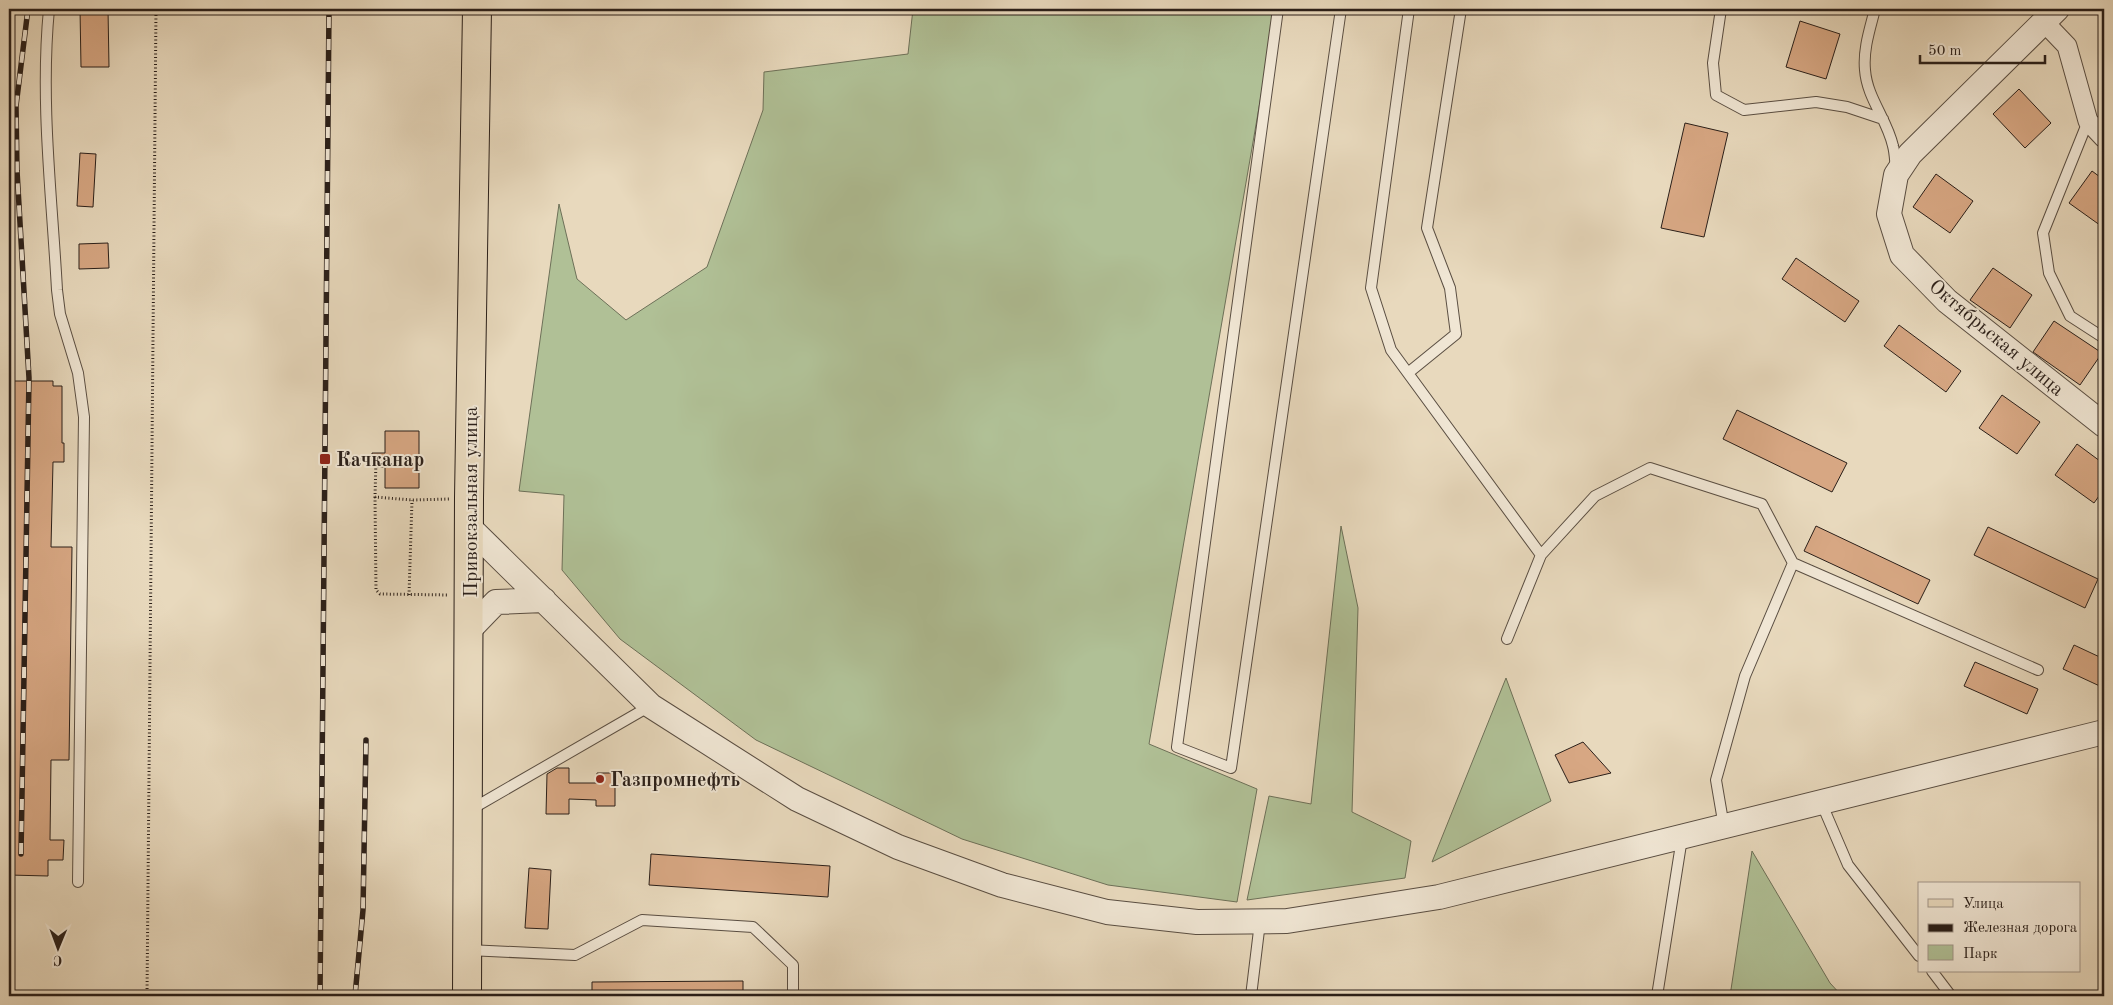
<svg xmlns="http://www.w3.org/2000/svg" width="2113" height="1005" font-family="'Old Standard TT',serif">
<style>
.green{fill:#b0c096;stroke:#6d7058}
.building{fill:#d7a783;stroke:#2a1f19}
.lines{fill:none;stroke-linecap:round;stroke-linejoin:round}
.service-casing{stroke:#5a4e42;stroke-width:12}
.minor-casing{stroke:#5a4e42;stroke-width:21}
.tertiary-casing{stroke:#5a4e42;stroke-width:26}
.primary-casing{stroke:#2a1f19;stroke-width:30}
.path{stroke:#2a1f19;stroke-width:3;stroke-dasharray:1 2.5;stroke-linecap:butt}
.service{stroke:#f0e6d4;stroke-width:10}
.minor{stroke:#f0e6d4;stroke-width:19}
.tertiary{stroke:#f0e6d4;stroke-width:24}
.primary{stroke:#e8d9bd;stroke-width:28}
.rail-casing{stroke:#2a1f19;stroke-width:5.5}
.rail{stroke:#f0e6d4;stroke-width:4;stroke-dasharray:11;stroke-linecap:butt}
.poi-dot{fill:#8f2418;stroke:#f0e6d4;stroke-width:2}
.labels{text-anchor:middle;stroke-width:4;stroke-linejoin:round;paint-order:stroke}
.street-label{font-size:20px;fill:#2a1f19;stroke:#f0e6d4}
.poi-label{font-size:20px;font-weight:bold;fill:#2a1f19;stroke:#f0e6d4;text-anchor:start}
</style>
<rect width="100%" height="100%" fill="#e8d9bd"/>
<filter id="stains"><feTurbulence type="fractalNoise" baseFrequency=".004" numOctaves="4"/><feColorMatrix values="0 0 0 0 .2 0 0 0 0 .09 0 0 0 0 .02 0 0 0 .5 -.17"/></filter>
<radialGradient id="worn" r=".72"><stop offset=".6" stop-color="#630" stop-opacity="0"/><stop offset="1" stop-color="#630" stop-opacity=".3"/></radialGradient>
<!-- green -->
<path class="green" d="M913,9h363l-127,735 108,45 -20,113 -129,-17 -146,-46 -206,-99 -136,-101 -58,-69 2,-75 -45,-4 40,-287 18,75 49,41 81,-53 56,-157 1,-38 144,-18z
M1341,526l17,82 -6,204 59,29 -6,37 -158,22 22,-104 42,8z
M1506,678l45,123 -119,61z
M1752,851l78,132 12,13h-112z"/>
<!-- building -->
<path class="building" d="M80,9h28l1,58h-28z
M1800,21l40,13 -14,45 -40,-12z
M2019,89l32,34 -26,25 -32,-34z
M1685,123l43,10 -24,104 -43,-9z
M80,153l16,1 -3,53 -16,-1z
M2092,171l12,9v48l-35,-25z
M1936,174l37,27 -23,32 -37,-26z
M108,243l1,25 -30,1v-25z
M1796,258l63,43 -14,21 -63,-43z
M1993,268l39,27 -22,33 -40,-28z
M2054,321l48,32 -22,32 -47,-33z
M1899,325l62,46 -15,21 -62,-46z
M9,381h44v5h9v57h2v19h-11l-2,85h21l-3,213h-18l-1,80h14l-1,20h-15v16l-39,-1z
M2002,395l38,27 -23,32 -38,-26z
M1737,410l110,53 -15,29 -109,-53z
M385,431h34v57h-34v-21h-13v-14h13z
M2077,444l27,20v25l-10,14 -39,-28z
M1816,526l114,54 -12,24 -114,-53z
M1988,527l110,52 -13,29 -111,-53z
M2074,645l30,14v29l-41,-19z
M1975,662l63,27 -11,25 -63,-28z
M1583,742l28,31 -42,10 -14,-28z
M557,768h12v15h28v-10h18v33h-19v-6l-27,-1v15h-23l1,-40z
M651,854l179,12 -2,31 -179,-12z
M529,868l22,2 -3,59 -23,-1z
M743,981v15h-151v-14z"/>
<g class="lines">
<!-- service casing -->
<g class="service-casing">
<path id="service" d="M49,9c-9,93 3,188 8,281l3,24 18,59 6,44 -6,465
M1278,9l-101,738 54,21 110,-759
M1409,9l-38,279 20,62 150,205
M1721,9l-8,54 3,32 28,15 72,-8 31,5 36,12
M1875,9c-5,20 -12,40 -10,61 2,28 22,49 28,76 2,7 2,16 3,23
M2088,121l-45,112 6,40 21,43 34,22
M1408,373l48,-39 -6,-46 -23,-60 34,-219
M1507,639l34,-84 54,-59 55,-28 112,36 31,59
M1821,802l27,63 71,91
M470,810l180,-104
M1724,827l-8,-47 29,-104 48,-113 245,107
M468,950l107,5 67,-35 111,7 40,38v31
M1932,971l19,25
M1251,996l9,-74
M1657,996l25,-158"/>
</g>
<!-- minor casing -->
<g class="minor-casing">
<path id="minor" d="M2044,22l23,24 21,75 16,17"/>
</g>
<!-- tertiary casing -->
<g class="tertiary-casing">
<path id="tertiary" d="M2057,9l-147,145 -14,21 -7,39 13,41 45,46 157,124
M470,528l181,178 146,93 101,48 104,38 105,27 90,10 90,-1 152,-24 665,-165
M469,630l27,-28 48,-2"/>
</g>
<!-- primary casing -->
<g class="primary-casing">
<path id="primary" d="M467,996l2,-498 8,-489"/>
</g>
<!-- path -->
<path class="path" d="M353,459l23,1 -1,37 37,3 38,-1
M375,497l1,93 4,4 69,1
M409,595l3,-95
M147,996l9,-987"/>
<!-- service -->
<use href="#service" class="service"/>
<!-- minor -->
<use href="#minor" class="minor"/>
<!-- tertiary -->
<use href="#tertiary" class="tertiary"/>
<!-- primary -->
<use href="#primary" class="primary"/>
<!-- rail casing -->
<g class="rail-casing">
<path id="rail" d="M21,854l8,-476 -12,-207 -1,-65 12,-97
M320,996l9,-987
M355,996l8,-86 3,-170"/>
</g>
<!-- rail -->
<use href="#rail" class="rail"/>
</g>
<!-- markers -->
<g class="poi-dot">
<rect x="319" y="453" width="12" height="12" rx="2.5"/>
<circle cx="600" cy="779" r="5"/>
</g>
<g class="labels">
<!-- street labels -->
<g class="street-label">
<text transform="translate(1997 337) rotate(40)" y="7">Октябрьская улица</text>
<text transform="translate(470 502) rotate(-90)" y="7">Привокзальная улица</text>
</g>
<!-- poi labels -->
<g class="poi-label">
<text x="336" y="466">Качканар</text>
<text x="610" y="786">Газпромнефть</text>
</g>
</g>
<!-- margin -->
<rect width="2113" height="1005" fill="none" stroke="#e8d9bd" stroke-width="30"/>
<rect x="10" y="10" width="2093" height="985" fill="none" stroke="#2a1f19" stroke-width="2.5"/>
<rect x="15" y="15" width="2083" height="975" fill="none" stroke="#2a1f19"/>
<!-- legend -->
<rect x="1918" y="882" width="162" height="90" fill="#f0e6d4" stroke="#a19689"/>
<rect x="1928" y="899" width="25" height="8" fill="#e8d9bd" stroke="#a19689"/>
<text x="1963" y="908" font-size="15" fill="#2a1f19">Улица</text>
<rect x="1928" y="924" width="25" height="8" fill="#2a1f19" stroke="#a19689"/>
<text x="1963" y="932" font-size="15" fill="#2a1f19">Железная дорога</text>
<rect x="1928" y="945" width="25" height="15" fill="#b0c096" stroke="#a19689"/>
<text x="1963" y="958" font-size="15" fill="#2a1f19">Парк</text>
<!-- north arrow -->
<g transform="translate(58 948) rotate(181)" stroke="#f0e6d4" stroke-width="4" paint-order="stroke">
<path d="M0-4L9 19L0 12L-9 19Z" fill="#2a1f19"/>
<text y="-8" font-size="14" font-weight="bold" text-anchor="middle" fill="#2a1f19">С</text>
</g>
<!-- scale -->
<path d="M1920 55v8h125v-8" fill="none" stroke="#2a1f19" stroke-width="2.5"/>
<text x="1928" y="55" font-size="15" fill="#2a1f19" stroke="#f0e6d4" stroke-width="4" paint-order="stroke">50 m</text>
<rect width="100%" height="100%" filter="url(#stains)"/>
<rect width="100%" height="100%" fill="url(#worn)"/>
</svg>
